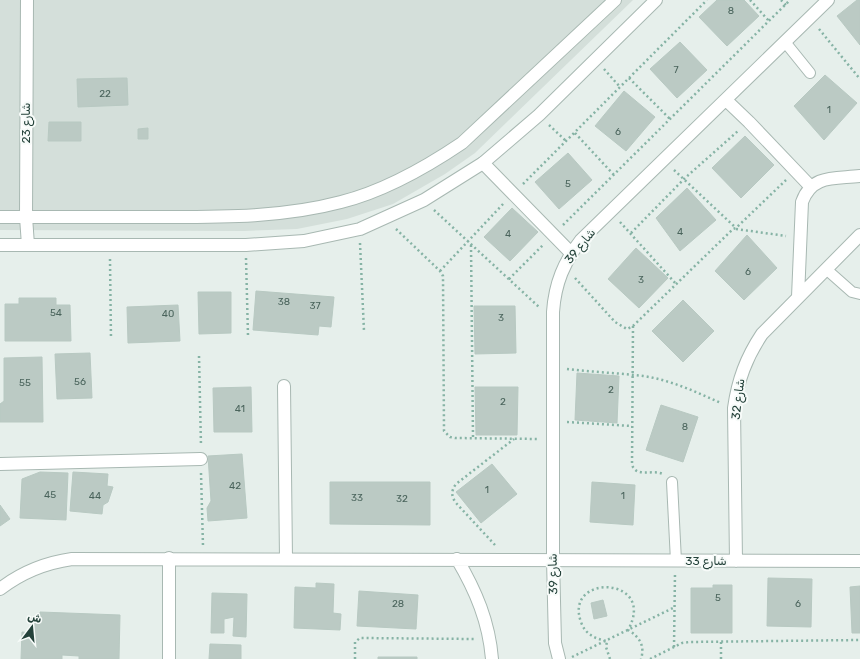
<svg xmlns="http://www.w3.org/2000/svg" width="860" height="659" font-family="Rubik,'Noto Naskh Arabic',sans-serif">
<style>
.built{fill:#d4dfda}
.building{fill:#bbcac4;stroke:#b8c9c2}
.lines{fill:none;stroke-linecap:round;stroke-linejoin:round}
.service-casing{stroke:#a8b8b2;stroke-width:12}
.minor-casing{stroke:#a8b8b2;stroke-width:14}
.tertiary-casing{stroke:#a8b8b2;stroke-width:14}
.path{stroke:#86b3a5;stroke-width:2.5;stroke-dasharray:2 3;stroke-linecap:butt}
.service{stroke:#fff;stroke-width:10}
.minor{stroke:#fff;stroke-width:12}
.tertiary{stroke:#fff;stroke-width:12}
.labels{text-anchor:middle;stroke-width:4;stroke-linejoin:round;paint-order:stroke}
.number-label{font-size:10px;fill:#4a645c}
.street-label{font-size:12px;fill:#24423a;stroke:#f7fbf9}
</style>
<rect width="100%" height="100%" fill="#e6efeb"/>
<!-- built -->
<path class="built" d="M0,0h633l-158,153 -30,21 -52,30 -46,15 -50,10 -53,2 -244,-1z"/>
<!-- building -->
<path class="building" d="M717,0h27l15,16 -32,30 -28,-29z
M857,0h3v45l-23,-29z
M680,42l27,28 -30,28 -27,-29z
M825,75l32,28 -33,37 -30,-34z
M124,78h3l1,27 -50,2 -1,-28z
M624,91l31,26 -29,34 -31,-25z
M49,122h32v19h-33z
M148,128v11h-10v-10z
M745,136l29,29 -33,33 -29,-30z
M568,153l24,27 -33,29 -24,-27z
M687,188l29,32 -36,31 -24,-33z
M512,208l26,24 -28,29 -26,-24z
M747,235l30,33 -33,32 -29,-29z
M636,248l32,30 -29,30 -31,-29z
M256,291l78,6 -3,30 -12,-1 -1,9 -65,-5z
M198,292h33v41l-32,1z
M19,298h37v7h14l1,36h-66v-37h14z
M683,300l31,31 -31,31 -31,-31z
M178,305l2,36 -52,2 -1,-36z
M474,306h41l1,47 -41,1z
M90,353l2,45 -35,1 -2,-45z
M42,357l1,65h-43v-18l4,-3v-43z
M577,373l42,3 -2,47 -42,-3z
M251,387l1,45h-38l-1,-44z
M475,387h43l-1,48h-41z
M661,405l37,12 -15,45 -37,-12z
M242,454l5,64 -39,3 -1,-13 4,-7 -3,-45z
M492,464l25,30 -36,29 -25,-31z
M40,472l28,1 -2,47 -46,-2 2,-39z
M73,472l35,2 -1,12 6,1 -5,15 -5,3 -1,9 -32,-3z
M330,482h100v43l-100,-1z
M592,482l43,3 -2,40 -43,-3z
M0,505l10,14 -10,7z
M768,578l44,1 -1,48 -44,-1z
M316,583l18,1 -1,29 8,1 -1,16 -46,-2 1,-41 21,1z
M713,585h19v48h-41v-45h22z
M860,586v47h-8l-2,-46z
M359,591l59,4 -2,34 -59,-3z
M212,593l35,1 -1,43 -13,-1 1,-19 -10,2v14h-13z
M603,600l4,16 -13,3 -3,-16z
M40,612l80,3 -1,44h-40v-3l-17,-1v4h-41l1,-27 9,1v-15l9,1z
M210,644l31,1v14h-32z
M378,657h39v2h-39z"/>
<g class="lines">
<!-- service casing -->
<g class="service-casing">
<path id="service" d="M785,42l25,31
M826,269l26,23 8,2
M672,482l4,79"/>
</g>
<!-- minor casing -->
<g class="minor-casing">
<path id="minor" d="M27,0l-1,217 2,28
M726,100l23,22 62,65
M483,163l88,90
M798,297l4,-95c10,-28 33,-23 58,-26
M284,386l2,173
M0,464l201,-5
M169,558v101
M457,559c19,32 32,63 35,100
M736,561l-2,-153c4,-28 12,-50 28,-74l98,-99
M0,589c22,-17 44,-26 72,-30l788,2
M559,659l-4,-16 -2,-84v-247c2,-29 11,-50 28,-72l247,-240"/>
</g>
<!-- tertiary casing -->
<g class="tertiary-casing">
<path id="tertiary" d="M0,217c52,0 105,0 157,0 61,0 124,1 184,-15 44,-11 84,-34 121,-59l153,-143
M0,245h246l58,-4 56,-12 64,-29 59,-37 56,-48 117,-115"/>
</g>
<!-- path -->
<path class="path" d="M750,0l19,21
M781,0l5,5
M819,29l41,50
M604,69l16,18
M629,78l41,41
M549,125l17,16
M575,133l39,42
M674,170l62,58
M523,184l184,-184
M434,210l105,97
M620,222l57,63
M563,225l227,-225
M396,229l44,42 3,5 1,155 6,6 5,1 83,1
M736,229l50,7
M631,233l54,-55 53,-47
M360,243l4,88
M471,245l2,193
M246,258l2,78
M110,259l1,80
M440,271l64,-68
M575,278l40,44 12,7 6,-3 100,-97 3,-1 50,-48
M509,279l34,-34
M633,326l-1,139c5,13 20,4 31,9
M199,356l2,90
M567,369c25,3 51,4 76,7 28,4 53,16 78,27
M567,422l65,4
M201,473l2,73
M495,545l-39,-42c-5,-7 -5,-12 0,-19l58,-45
M674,647l1,-74
M572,657l103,-50
M355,659v-17l5,-4 116,1
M610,659l-4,-12 1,-6c-12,-2 -22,-7 -26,-19 -18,-49 77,-46 47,8 12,7 17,16 13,29
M650,659l32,-16 7,-1 171,-2
M721,659v-17"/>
<!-- service -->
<use href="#service" class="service"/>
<!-- minor -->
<use href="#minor" class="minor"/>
<!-- tertiary -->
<use href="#tertiary" class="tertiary"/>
</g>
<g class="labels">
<!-- number labels -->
<g class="number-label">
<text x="731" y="14">8</text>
<text x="676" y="73">7</text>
<text x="105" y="97">22</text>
<text x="829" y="113">1</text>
<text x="618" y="135">6</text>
<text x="568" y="187">5</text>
<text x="680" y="235">4</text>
<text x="508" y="237">4</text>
<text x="748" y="275">6</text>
<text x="641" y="283">3</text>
<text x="284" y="305">38</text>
<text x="315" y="309">37</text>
<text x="56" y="316">54</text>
<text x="168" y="317">40</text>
<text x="501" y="321">3</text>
<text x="80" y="385">56</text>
<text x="25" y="386">55</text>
<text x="611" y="393">2</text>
<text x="503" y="405">2</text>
<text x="240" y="412">41</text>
<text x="685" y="430">8</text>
<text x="235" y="489">42</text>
<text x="487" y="493">1</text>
<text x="50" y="498">45</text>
<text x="95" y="499">44</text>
<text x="623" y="499">1</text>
<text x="357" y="501">33</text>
<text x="402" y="502">32</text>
<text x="718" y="601">5</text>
<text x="398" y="607">28</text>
<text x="798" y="607">6</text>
</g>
<!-- street labels -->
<g class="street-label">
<text transform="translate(26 123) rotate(-90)" y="4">شارع 23</text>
<text transform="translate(580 246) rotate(-51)" y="4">شارع 39</text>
<text transform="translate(738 399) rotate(-83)" y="4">شارع 32</text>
<text x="706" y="565">شارع 33</text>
<text transform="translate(553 574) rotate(-91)" y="4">شارع 39</text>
</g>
</g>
<!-- north arrow -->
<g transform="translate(32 627) rotate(16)" stroke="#f7fbf9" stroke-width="3" paint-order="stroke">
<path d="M0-3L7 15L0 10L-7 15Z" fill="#24423a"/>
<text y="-6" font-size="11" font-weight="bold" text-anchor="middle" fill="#24423a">ش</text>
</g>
</svg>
